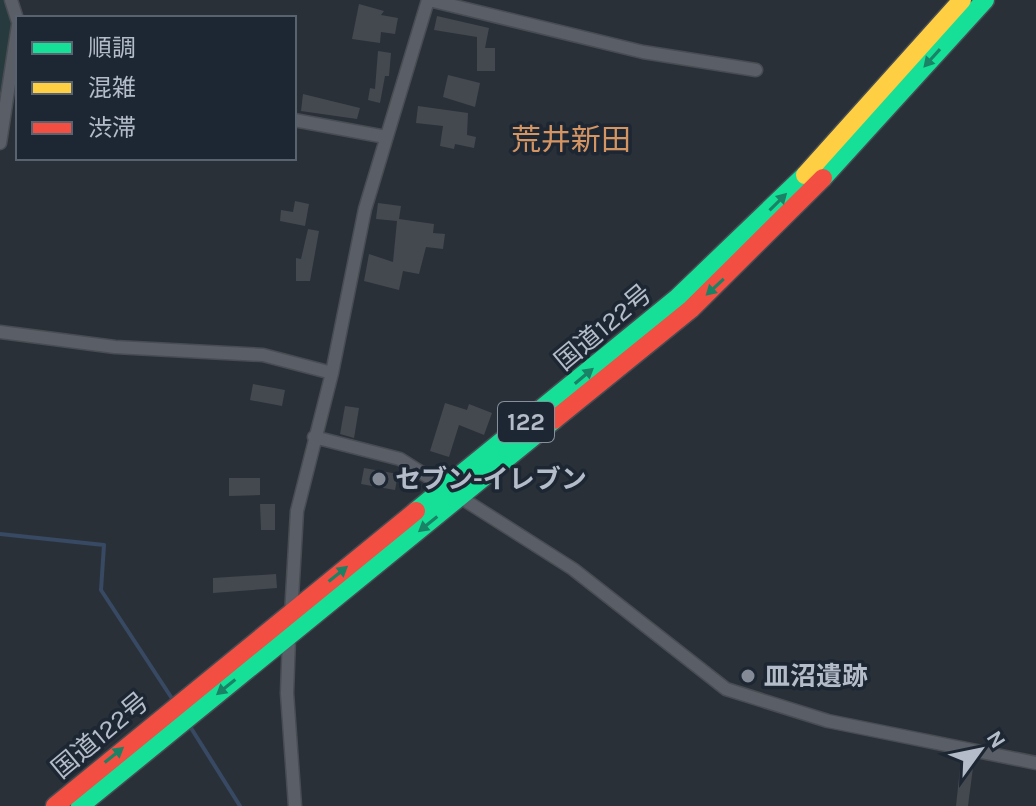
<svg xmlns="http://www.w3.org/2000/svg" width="1036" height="806" font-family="Karla,'Noto Sans JP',sans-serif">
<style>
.green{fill:#273a3e}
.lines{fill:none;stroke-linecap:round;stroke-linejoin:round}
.stream{stroke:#384963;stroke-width:4}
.building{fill:#444950}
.street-casing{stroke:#484c53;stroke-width:15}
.fast-casing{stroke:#474c53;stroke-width:21}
.slow-casing{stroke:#474c53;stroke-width:21}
.jam-casing{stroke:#474c53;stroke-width:21}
.street{stroke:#5a5e66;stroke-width:12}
.fast{stroke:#16e098;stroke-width:18}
.slow{stroke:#ffcf43;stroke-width:18}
.jam{stroke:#f24e42;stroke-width:18}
.oneway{fill:#1a8366}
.poi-dot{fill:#848b96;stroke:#1d2633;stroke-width:3}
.labels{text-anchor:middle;stroke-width:7;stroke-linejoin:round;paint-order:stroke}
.shield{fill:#1d2633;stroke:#878f9c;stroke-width:2}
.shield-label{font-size:24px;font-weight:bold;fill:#b4bcc9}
.street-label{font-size:26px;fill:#b4bcc9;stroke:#1d2633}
.poi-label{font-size:26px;font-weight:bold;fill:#b4bcc9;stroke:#1d2633;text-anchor:start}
.quarter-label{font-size:30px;fill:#d59563;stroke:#1d2633}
</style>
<rect width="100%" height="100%" fill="#2a3038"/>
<!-- green -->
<path class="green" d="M0,0h8l5,38 -13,80z"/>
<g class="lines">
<!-- stream -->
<path class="stream" d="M0,534l104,11 -3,45 72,110
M191,728l49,78"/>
</g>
<!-- building -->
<path class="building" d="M359,4l25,7 -3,4 17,3 -3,16 -14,-2 -1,11 -28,-4z
M437,16l52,12 -4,20h10v23h-18v-34l-43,-7z
M378,51l13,2 -2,23h-4l-5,27 -12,-3 2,-12 5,1z
M448,75l32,8 -5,24 -32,-10z
M303,94l57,14 -3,11 -56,-8z
M418,106l50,7 -1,22 9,2 -2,11 -19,-4 -1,5 -14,-3 3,-20 -27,-3z
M295,201l14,3 -4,22 -25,-5 1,-11 12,2z
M378,203l23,3 -2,13 35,5 -1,9 12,1 -2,15 -17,-2 -7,27 -16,-3 -4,19 -35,-9 5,-27 24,8 4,-41 -21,-2z
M308,229l11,2 -9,50h-14v-23l5,1z
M253,384l32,6 -3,16 -32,-6z
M445,403l22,7 2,-6 23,9 -8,22 -25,-10 -10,32 -19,-6z
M345,406l14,2 -5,30 -14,-4z
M364,468l34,6 -3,16 -34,-6z
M229,478h31v17l-31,1z
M260,504h15v26h-14z
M276,574l1,14 -64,5v-15z
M961,759l13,1 -6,46h-12z"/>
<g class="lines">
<!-- street casing -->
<g class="street-casing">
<path id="street" d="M11,0l7,22
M429,0l214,52 113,18
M294,120l92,17
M0,143l18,-118
M0,332l115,15 148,8 69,18
M314,437l86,22 173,110 153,120 102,32 208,42
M291,615l6,-104 35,-138 33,-164 63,-209
M289,637l-2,56 8,113"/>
</g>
<!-- fast casing -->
<g class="fast-casing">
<path id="fast" d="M823,178l162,-178
M416,511l261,-213 128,-123
M80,806l474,-386"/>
</g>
<!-- slow casing -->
<g class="slow-casing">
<path id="slow" d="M805,175l157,-175"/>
</g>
<!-- jam casing -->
<g class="jam-casing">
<path id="jam" d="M554,420l137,-111 132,-131
M55,806l361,-295"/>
</g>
<!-- street -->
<use href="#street" class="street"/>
<!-- fast -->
<use href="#fast" class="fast"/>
<!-- slow -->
<use href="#slow" class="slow"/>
<!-- jam -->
<use href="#jam" class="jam"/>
</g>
<!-- one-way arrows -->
<defs><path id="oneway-solid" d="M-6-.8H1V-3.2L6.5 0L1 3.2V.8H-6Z" transform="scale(2)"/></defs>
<g class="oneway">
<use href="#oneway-solid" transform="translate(932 58) rotate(132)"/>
<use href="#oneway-solid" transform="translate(778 202) rotate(-45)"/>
<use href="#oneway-solid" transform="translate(715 287) rotate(137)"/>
<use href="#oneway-solid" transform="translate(584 376) rotate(-40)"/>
<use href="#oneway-solid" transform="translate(428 524) rotate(141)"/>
<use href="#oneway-solid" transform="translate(338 574) rotate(-39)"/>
<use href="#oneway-solid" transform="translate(226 687) rotate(141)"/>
<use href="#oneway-solid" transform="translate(114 755) rotate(-39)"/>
</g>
<!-- markers -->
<g class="poi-dot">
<circle cx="379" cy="479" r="8"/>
<circle cx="748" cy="676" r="8"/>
</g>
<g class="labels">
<!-- shield labels -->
<rect class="shield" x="498" y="402" width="56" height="40" rx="6"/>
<g class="shield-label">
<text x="526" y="430">122</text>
</g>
<!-- street labels -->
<g class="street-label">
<text transform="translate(603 327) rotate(-40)" y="9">国道122号</text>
<text transform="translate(100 735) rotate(-40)" y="9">国道122号</text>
</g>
<!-- poi labels -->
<g class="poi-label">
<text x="395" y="488">セブン-イレブン</text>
<text x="764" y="685">皿沼遺跡</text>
</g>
<!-- quarter labels -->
<g class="quarter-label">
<text x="571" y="150">荒井新田</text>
</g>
</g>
<!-- legend -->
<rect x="16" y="16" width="280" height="144" fill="#1d2633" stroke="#59626f" stroke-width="2"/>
<rect x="32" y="42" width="40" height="12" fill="#16e098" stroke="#59626f" stroke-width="2"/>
<text x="88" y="56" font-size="24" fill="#b4bcc9">順調</text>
<rect x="32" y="82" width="40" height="12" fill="#ffcf43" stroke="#59626f" stroke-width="2"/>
<text x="88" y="96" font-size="24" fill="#b4bcc9">混雑</text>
<rect x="32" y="122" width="40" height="12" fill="#f24e42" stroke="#59626f" stroke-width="2"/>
<text x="88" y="136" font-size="24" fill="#b4bcc9">渋滞</text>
<!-- north arrow -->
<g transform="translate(980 750) rotate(57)" stroke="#1d2633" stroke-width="6" paint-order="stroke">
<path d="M0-6L14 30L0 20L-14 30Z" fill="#b4bcc9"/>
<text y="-12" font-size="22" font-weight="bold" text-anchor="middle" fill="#b4bcc9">N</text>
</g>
</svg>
